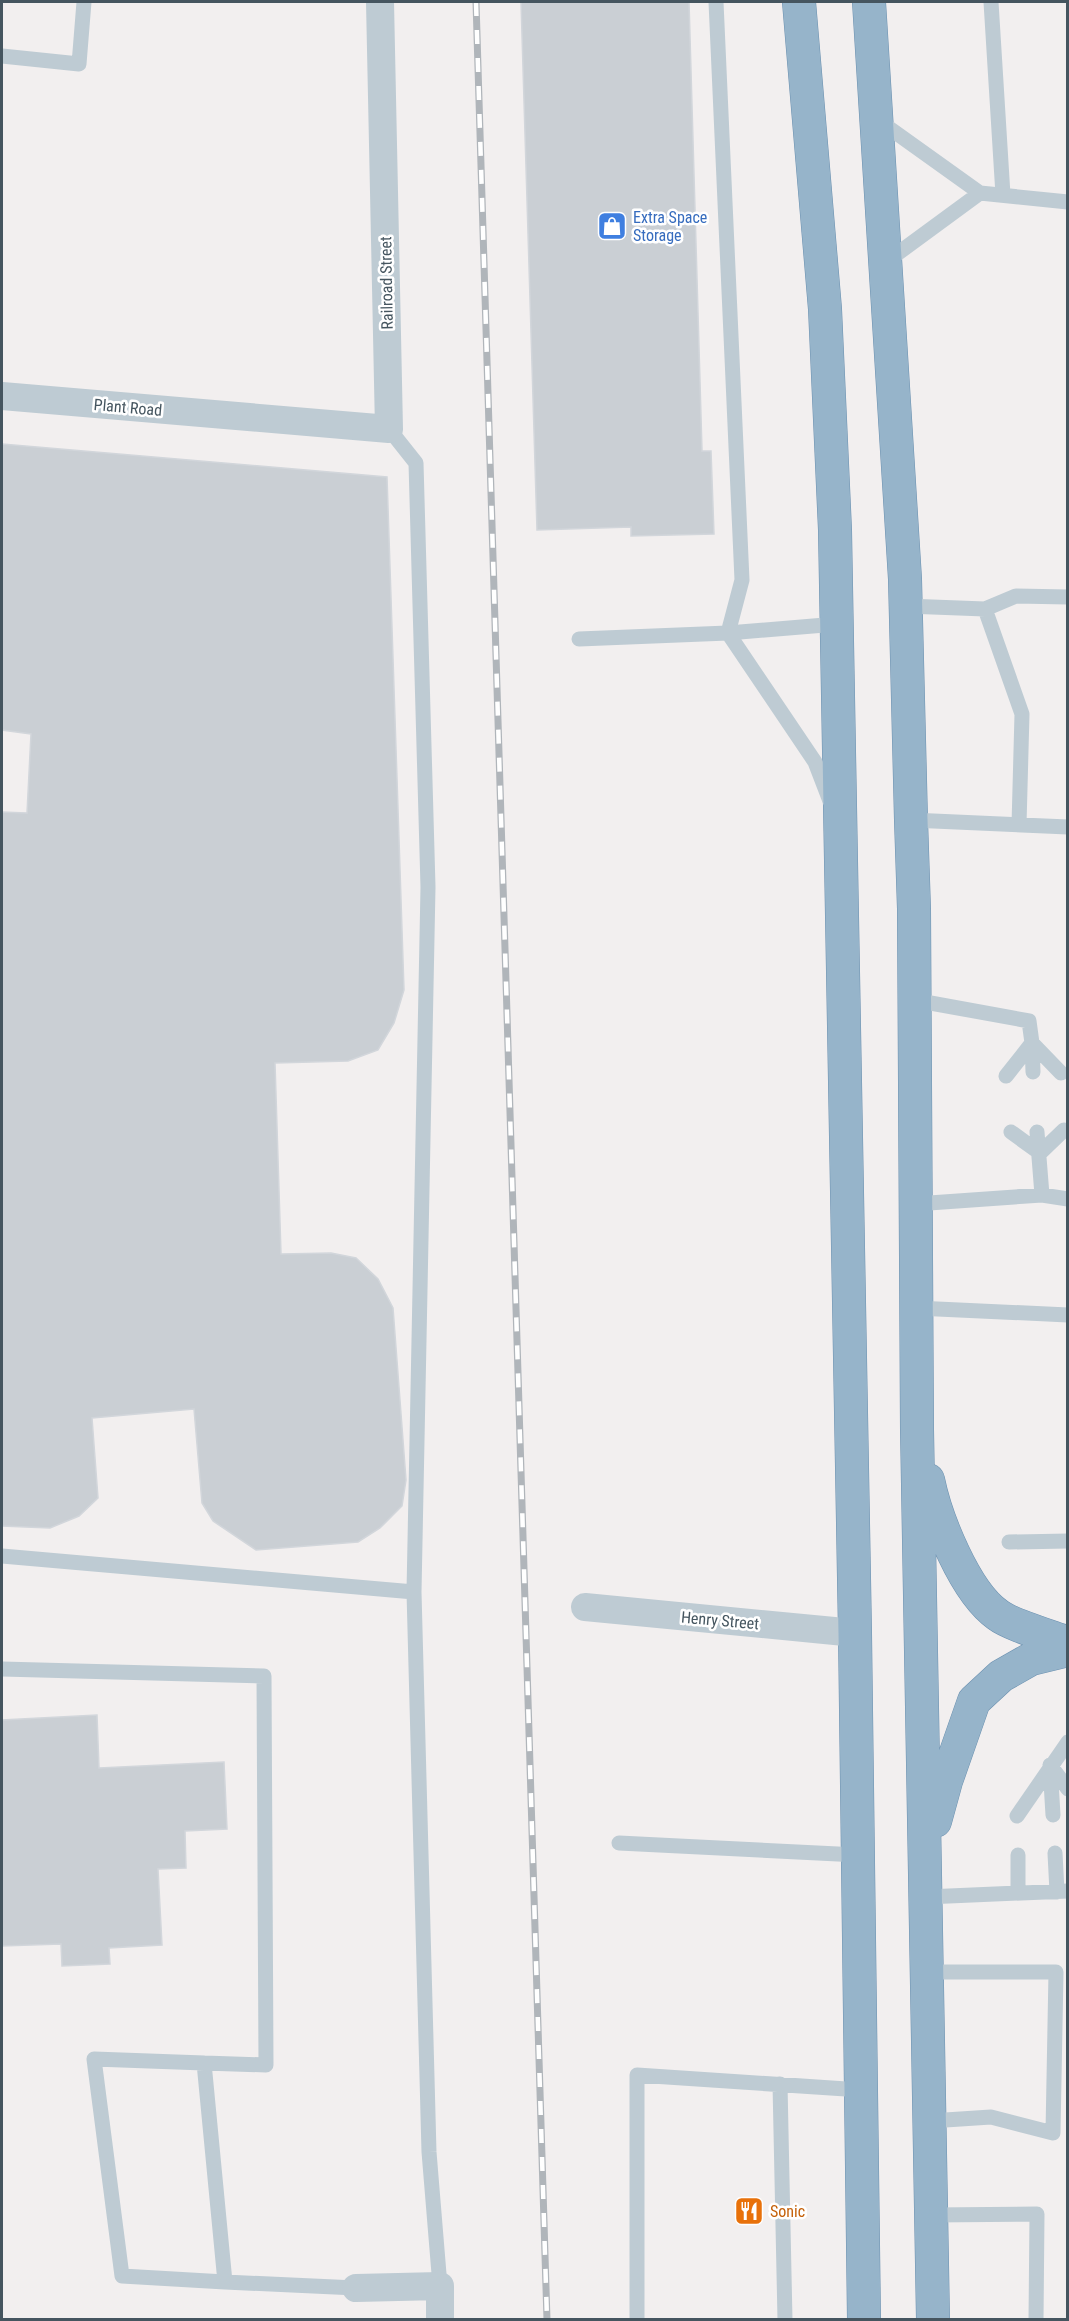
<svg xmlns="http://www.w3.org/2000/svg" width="1069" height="2321" font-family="'Roboto Condensed',sans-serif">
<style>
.building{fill:#cacfd4;stroke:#d2d6db;stroke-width:1.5}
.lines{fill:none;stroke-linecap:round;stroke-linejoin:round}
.trunk-casing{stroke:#6c91b0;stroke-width:34}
.service{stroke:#becbd3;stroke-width:15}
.minor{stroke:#becbd3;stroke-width:28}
.trunk{stroke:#96b4ca;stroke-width:33}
.rail-casing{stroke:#b0b5ba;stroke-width:7}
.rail{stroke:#fff;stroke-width:4.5;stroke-dasharray:14;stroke-linecap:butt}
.labels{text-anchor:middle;stroke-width:5;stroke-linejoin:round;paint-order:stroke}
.shop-label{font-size:16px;fill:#366cbe;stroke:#fff;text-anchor:start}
.street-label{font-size:16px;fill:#45555f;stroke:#fff}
.food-label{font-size:16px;fill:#c56008;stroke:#fff;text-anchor:start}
</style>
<rect width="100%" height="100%" fill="#f2efef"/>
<!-- building -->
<path class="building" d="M521,2h168l13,449h9l3,83 -83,2v-9l-94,3z
M2,444l385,33 17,513 -10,33 -16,27 -30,11 -73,2 6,191 50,-1 25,5 22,21 15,29 13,172 -4,26 -22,22 -22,14 -102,8 -43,-29 -11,-18 -8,-94 -102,9 6,80 -19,18 -29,12 -48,-2v-714l25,1 4,-79 -29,-4z
M97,1715l2,53 125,-6 3,67 -42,2 1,37 -28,1 4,76 -53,3 1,16 -48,2 -1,-22 -59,2v-226z"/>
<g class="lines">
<!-- trunk casing -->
<g class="trunk-casing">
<path id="trunk" d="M799,2l26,307 10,221 20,1103 9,687
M869,2l36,577 6,241 3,89 3,520 16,891
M928,1480c8,39 37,112 70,135 13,10 52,21 70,28
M935,1821l11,-40 28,-80 27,-25 30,-17 37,-9"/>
</g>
<!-- service -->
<path class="service" d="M716,2l26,578 -14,53
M991,2l12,193
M2,56l77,8 5,-62
M878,120l102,73 88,9
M886,262l94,-69
M906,606l79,3 31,-13 52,1
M985,609l37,105 -3,111
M728,633l87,129 15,39
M579,639l149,-6 109,-9
M911,820l157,7
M914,1000l115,21 3,22 29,30
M1032,1043l1,29
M1006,1076l26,-33
M1011,1132l29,21
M1037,1132l5,63
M1040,1153l24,-23
M915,1204l127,-9 26,4
M916,1308l152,7
M1009,1542l59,-1
M2,1556l412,36 14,-705 -12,-424 -27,-34
M414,1592l15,560 11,134
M2,1669l262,7 2,389 -62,-2 21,219 131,6
M1050,1765l3,50
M1050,1765l18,24
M1017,1816l51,-74
M619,1843l239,12
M1055,1853l2,39
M1018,1855v38
M926,1897l142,-6
M927,1972h129l-3,161 -62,-16 -61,4
M204,2063l-110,-4 28,217 103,6
M780,2084l5,236
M931,2215l106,-1 -1,106
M637,2320v-245l224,15"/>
<!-- minor -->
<path class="minor" d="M2,396l387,33 -9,-427
M585,1607l270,26
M356,2288l84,-2v34"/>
<!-- trunk -->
<use href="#trunk" class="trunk"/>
<!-- rail casing -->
<g class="rail-casing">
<path id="rail" d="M476,2l71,2318"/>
</g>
<!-- rail -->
<use href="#rail" class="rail"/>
</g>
<!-- icons -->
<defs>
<g id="shop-square" transform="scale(1.5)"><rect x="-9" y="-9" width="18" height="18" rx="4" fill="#3f7fe0" stroke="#fff"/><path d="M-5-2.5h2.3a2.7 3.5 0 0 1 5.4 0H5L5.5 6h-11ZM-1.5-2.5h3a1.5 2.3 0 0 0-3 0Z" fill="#fff"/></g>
<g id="restaurant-square" transform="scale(1.5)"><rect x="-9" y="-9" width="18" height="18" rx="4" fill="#e8710a" stroke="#fff"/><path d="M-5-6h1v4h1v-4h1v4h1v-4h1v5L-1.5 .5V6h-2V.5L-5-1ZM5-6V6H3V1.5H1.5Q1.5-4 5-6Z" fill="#fff"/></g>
</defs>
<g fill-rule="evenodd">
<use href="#shop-square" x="612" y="226"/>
<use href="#restaurant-square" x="749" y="2211"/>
</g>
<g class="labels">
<!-- shop labels -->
<g class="shop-label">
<text x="633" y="223">Extra Space<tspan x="633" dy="18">Storage</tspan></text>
</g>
<!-- street labels -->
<g class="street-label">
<text transform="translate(386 283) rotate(-91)" y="6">Railroad Street</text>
<text transform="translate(128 407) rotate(5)" y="6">Plant Road</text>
<text transform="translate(720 1620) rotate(5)" y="6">Henry Street</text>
</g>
<!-- food labels -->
<g class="food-label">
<text x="770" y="2217">Sonic</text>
</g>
</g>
<!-- border -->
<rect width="1069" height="2321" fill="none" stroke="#45555f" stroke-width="6"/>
</svg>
